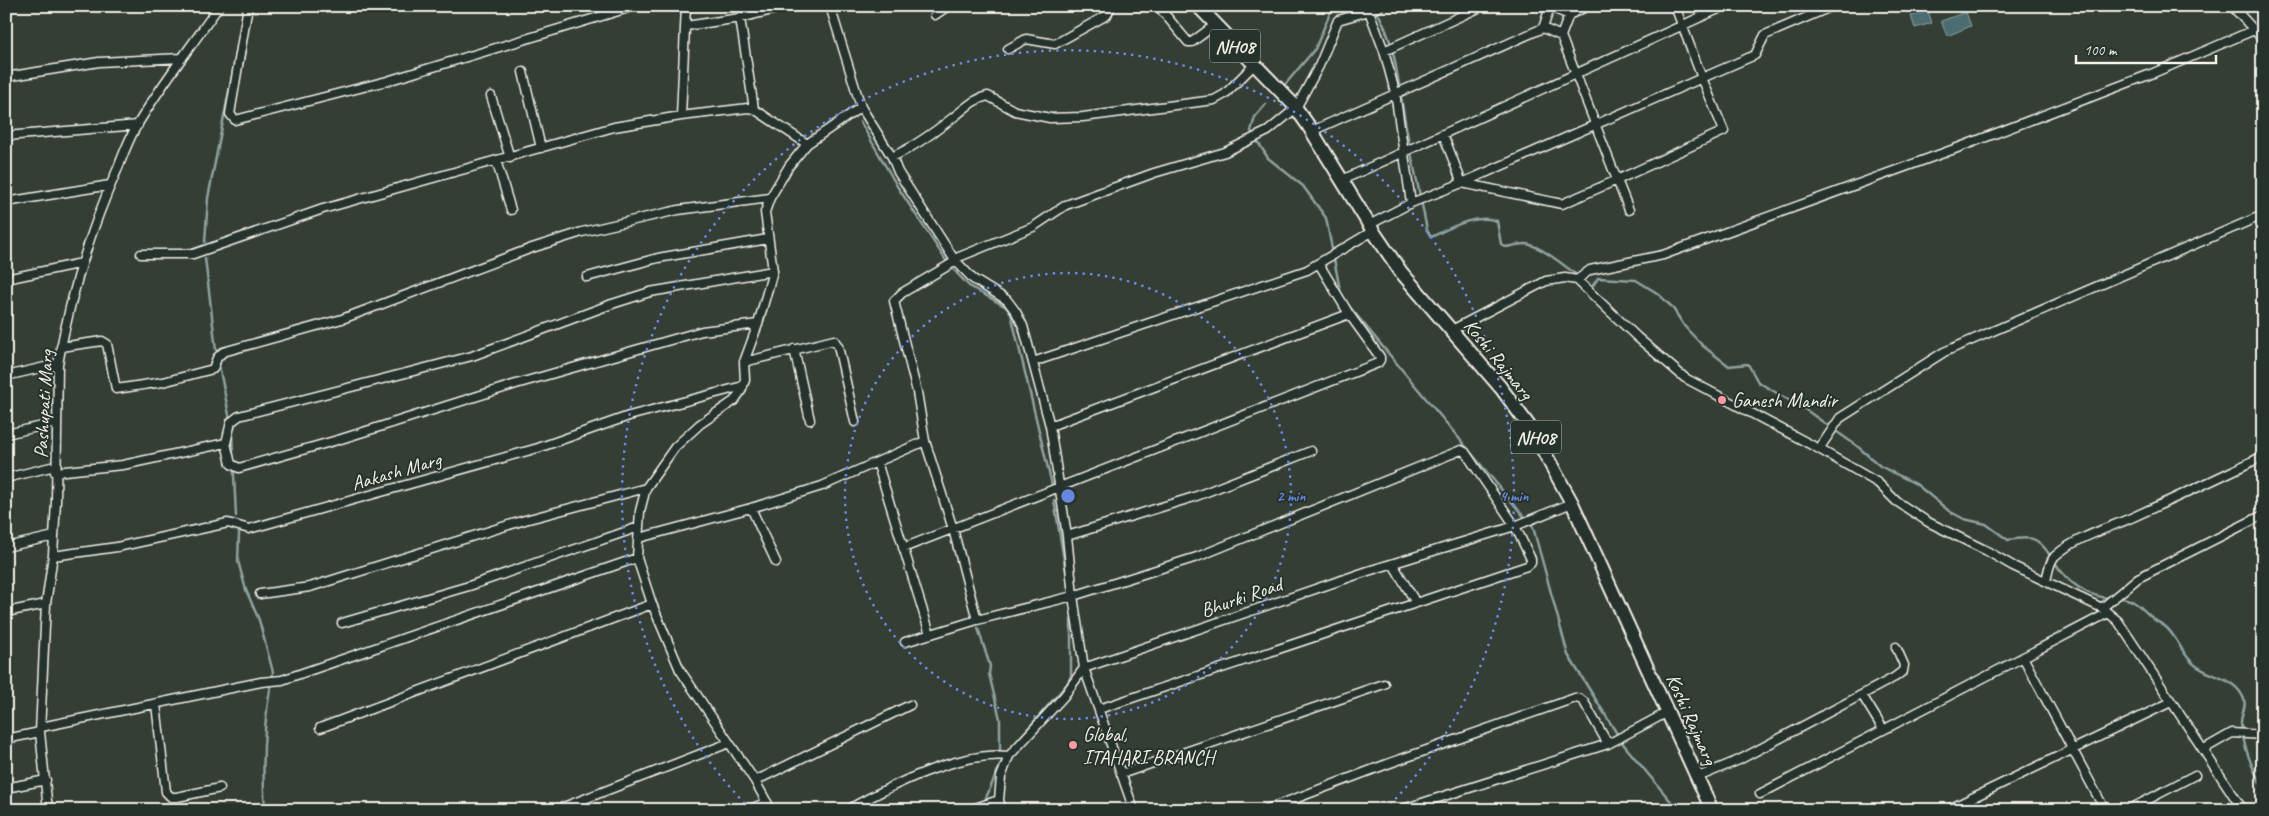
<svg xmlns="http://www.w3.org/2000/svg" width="2269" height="816" font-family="Caveat,sans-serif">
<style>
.water{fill:#4b6d72;stroke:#8fa2a1}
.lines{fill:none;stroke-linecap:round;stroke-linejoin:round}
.stream{stroke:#8fa2a1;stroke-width:2.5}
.minor-casing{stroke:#f4f1e8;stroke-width:11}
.primary-casing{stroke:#f4f1e8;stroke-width:16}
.minor{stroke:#26332d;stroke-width:8}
.primary{stroke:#26332d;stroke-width:12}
.ring{fill:none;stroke:#6887de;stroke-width:2.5;stroke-dasharray:2.5 5}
.poi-dot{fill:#ff9aa2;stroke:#26332d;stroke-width:2}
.labels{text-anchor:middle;stroke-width:4;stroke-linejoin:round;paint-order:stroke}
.shield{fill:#26332d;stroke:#b6b8b0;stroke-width:1}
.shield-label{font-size:19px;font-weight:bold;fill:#f4f1e8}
.street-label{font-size:20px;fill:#f4f1e8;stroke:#26332d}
.poi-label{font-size:20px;fill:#f4f1e8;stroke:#26332d;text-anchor:start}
.centre{fill:#6887de;stroke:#26332d;stroke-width:2.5}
.ring-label{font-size:15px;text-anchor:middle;font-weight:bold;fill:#6887de;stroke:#26332d;stroke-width:4;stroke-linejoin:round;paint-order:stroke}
</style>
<rect width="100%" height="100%" fill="#343e35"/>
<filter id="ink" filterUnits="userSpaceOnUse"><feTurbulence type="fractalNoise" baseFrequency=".02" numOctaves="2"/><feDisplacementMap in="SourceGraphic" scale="10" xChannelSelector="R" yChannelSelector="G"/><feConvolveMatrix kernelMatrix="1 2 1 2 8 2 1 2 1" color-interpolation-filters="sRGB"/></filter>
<g filter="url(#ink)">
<!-- water -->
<path class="water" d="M1928,11l4,12 -17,5 -4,-12z
M1966,12l5,14 -24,10 -6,-15z"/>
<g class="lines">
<!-- stream -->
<path class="stream" d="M1376,10c20,32 22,74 29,111 6,36 15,72 22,109l4,7c19,-9 45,-24 66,-16l4,23 5,3c6,-1 13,-3 20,-3 16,1 51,32 66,43l6,-9 38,2 21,13 15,14 13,20 18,19 26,20 19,-2 10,18 48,28 51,36 23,20 36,18 33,27 15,8 22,5 22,16c23,-4 30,-4 43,17
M1283,87l32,-38 18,-43
M1266,104l-11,13 -4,14 17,27 35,28 23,32 15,77
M860,121l37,65 50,76
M205,242l3,-44 30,-153
M205,258l11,92
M952,268l17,18 37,21 5,7 41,171
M1344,300l182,219
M219,365l11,55
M232,433l4,83
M1054,500l15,90
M1529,523l4,4 35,128 56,90 54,65
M239,533l-1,28 8,29 13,30 14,52 -1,6
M2054,561c12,20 33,37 58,37
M2117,598c18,-1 25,12 38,22 4,3 9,5 12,8 11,11 16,28 28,37 15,12 37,12 47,30 7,11 -2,18 -1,29 2,23 11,44 22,64
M978,628l12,38 -1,8 11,45v33l5,3 62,-71 4,-8v-57
M985,800l16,-37
M265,810c-3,-42 -2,-84 6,-126"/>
<!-- minor casing -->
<g class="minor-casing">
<path id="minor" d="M248,6l-18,108 5,6 152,-39 248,-75
M830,6l31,101 31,50 6,15 56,87 19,20 34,21 9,12 7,14 27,100 17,110 6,60 11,72 50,142
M1158,6l30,36h4l23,-17
M1380,6l-11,5 15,40 11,41 16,111
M1675,6l27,72 53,-23 10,-20 68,-29
M2232,6l22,24
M935,15l13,-9
M740,18l14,91
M686,26l54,-8 48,-12
M1561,36l-18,-8 7,-21 19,8
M1008,49l18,-10 29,5 52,-29 4,-9
M1384,51l99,-45
M523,72l18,76
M6,77l93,-15 83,-4
M491,96l19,62
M681,116l5,-110
M1312,131l231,-103
M1443,134l19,49 240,-105 22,53 -107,49 12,30
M6,136l132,-11
M892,157c22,-10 44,-26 63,-41 12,-9 18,-17 33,-20l27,15 35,7 33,-1 131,-17 11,-6 29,-29
M496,160l15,50
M1342,180l383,-174
M6,202l104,-17
M1369,225l42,-22 51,-20 100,21 55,-24 -56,-144 8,-21 19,-9
M141,254h52l130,-45 291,-82 67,-11 67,-8 6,1 53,35
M954,259l79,-32 33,-22 88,-32 71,-21 43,-21 28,-23 23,-42 19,-46 31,-9
M587,277l71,-19 110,-19
M6,279l76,-16
M1577,280l13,-10 73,-15 297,-108 191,-73 103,-44 9,9
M1452,330l94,-49 19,-3 12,2 60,57 48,41 134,71 59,34 18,18 32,21 59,29 26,15 89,42 16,13 125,189
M61,347l41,-6 5,3 9,45 47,-7 50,-13 4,-11 6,-6 119,-33 190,-71 50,-16 96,-22 92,-12
M794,349l16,71
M744,362l90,-22 4,6 17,76
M1033,362l274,-92 66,-39
M6,376l52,-12
M1050,426l299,-112
M6,434l50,-11
M925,441l28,88 24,91
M226,443l5,21 8,4 102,-29 175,-55 186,-53 56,-7
M1819,449l21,-31 104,-66 319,-137
M877,462l53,172
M55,472l68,-7 103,-22 5,-21 8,-6 233,-60 140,-52 38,-12 123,-21
M6,478l49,-12
M751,508l25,54
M1067,536l127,-39 117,-46
M639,538l112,-30 71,-22 103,-45 -8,-49 -23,-91 8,-8 54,-32
M6,547l48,-11
M903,548l475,-185 2,-3v-3l-31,-43 -30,-50
M53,556l64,-9 111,-24 21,6 289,-81 91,-32 114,-30
M1393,564l23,39
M2046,581c2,-8 3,-19 9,-25 20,-18 51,-27 76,-38 44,-20 88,-40 132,-62
M260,594l50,-7 215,-67 121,-32
M2102,608l36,-30 125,-63
M6,612l40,-8
M342,623l127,-37 170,-59
M905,642l72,-22 96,-24 124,-39 264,-107 4,2 50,74 16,33v4l-4,3 -428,143
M2023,657l82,153
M1862,695l21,34
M156,704l10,88 5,5h6l43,-9
M41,727l220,-45 21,-2 355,-122
M320,728l332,-124
M6,739l34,-7
M2204,749l28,-16 31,2
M1121,774l263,-90
M1698,777l41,-17 156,-83 8,-6 1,-6 -8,-18
M755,781l155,-76
M6,788l40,-8
M1760,794l348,-181
M48,810l-8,-78 6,-128 7,-49 3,-54 2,-137c12,-67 32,-134 60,-196 5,-13 10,-27 17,-39 24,-42 56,-82 84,-123
M556,810l173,-67
M748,810l19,-8
M771,810l-16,-29 -75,-111 -28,-66 -15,-46 3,-47 6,-23 29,-41 25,-23 34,-23 7,-10 4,-11 -1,-18 14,-38 15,-53 -8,-59 5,-14 19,-32 18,-22 54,-37
M847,810c43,-24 111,-59 162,-54
M969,810l30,-10
M1001,810l-2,-10 2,-23 8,-21 55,-60 20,-28 284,-97 147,-45 57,-23
M1265,810l125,-47 185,-65 5,1 4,3 24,42
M1400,810l208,-66 60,-32
M1947,810l224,-108
M2128,810l67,-35
M2203,810l1,-1"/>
</g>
<!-- primary casing -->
<g class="primary-casing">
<path id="primary" d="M1198,6l95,98 15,21 65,106 28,41 100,116 31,42 40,73 140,307"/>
</g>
<!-- minor -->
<use href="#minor" class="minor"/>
<!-- primary -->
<use href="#primary" class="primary"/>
</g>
</g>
<!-- distance rings -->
<g class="ring">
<circle cx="1068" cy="496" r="223"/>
<path d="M750 809A446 446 0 1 1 1386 809"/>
</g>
<!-- markers -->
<g class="poi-dot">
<circle cx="1722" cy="400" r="5"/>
<circle cx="1073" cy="745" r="5"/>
</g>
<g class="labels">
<!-- shield labels -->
<g class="shield">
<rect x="1210" y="29.5" width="50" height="33" rx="4"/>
<rect x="1511" y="420.5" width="50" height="33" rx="4"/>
</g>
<g class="shield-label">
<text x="1235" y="53">NH08</text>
<text x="1536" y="444">NH08</text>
</g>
<!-- street labels -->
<g class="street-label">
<text transform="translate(1499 359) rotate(51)" y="7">Koshi Rajmarg</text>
<text transform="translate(43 404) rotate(-87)" y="7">Pashupati Marg</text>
<text transform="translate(396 471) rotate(-16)" y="7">Aakash Marg</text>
<text transform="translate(1241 597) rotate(-19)" y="7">Bhurki Road</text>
<text transform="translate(1692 719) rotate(66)" y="7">Koshi Rajmarg</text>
</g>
<!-- poi labels -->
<g class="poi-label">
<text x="1732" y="407">Ganesh Mandir</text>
<text x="1083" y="741">Global,<tspan x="1083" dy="23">ITAHARI BRANCH</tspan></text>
</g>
</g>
<circle cx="1068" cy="496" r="8" class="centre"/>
<g class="ring-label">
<text x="1291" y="501">2 min</text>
<text x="1514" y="501">4 min</text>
</g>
<!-- margin -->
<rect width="2269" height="816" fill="none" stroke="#26332d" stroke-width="25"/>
<rect x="12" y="12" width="2244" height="791" fill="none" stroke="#f4f1e8" stroke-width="2" filter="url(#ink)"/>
<!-- scale -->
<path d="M2076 55v8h140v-8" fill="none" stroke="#f4f1e8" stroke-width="2.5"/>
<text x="2084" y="55" font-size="15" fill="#f4f1e8" stroke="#26332d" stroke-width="4" paint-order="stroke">100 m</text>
</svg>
